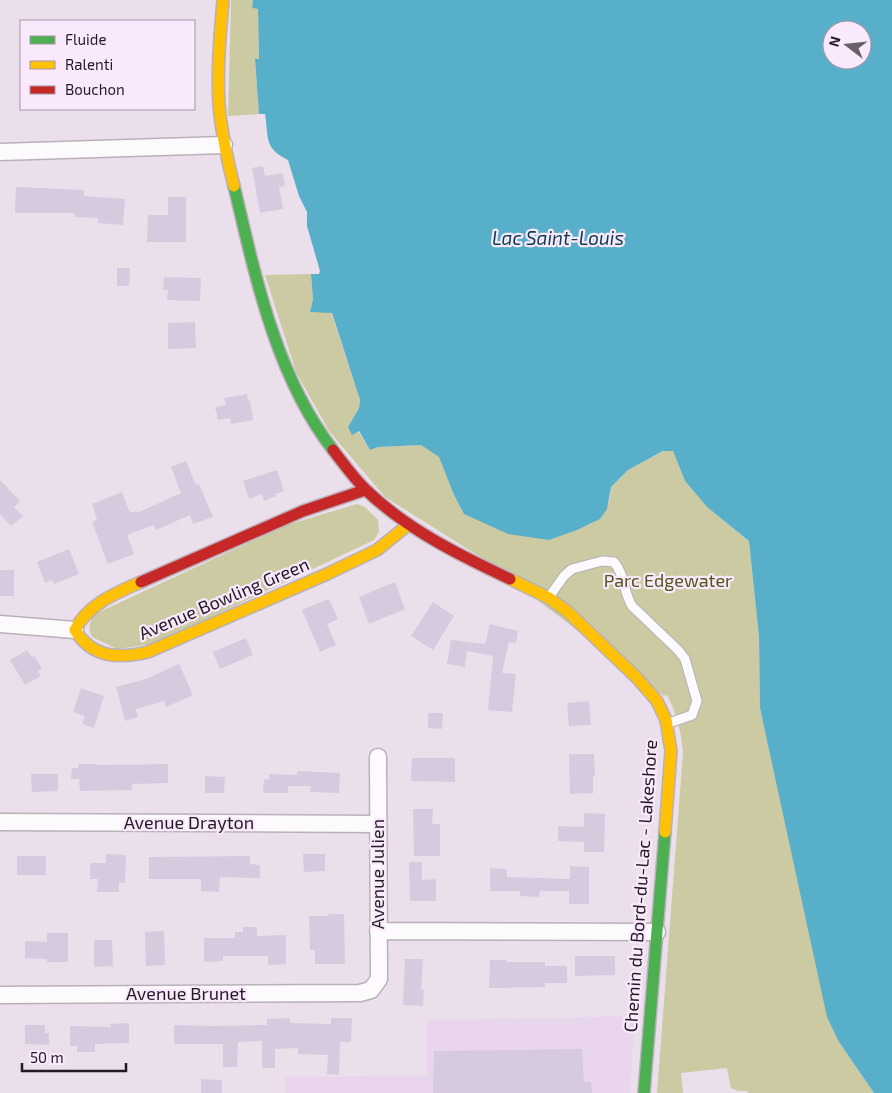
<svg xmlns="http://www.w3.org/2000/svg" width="892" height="1093" font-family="'Exo 2',sans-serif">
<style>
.built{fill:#ead6ec}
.green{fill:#cbcaa2}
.water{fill:#57afc9;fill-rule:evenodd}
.building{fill:#d8cade}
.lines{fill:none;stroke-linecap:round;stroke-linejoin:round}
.lane-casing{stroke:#b9b0ba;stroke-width:11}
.street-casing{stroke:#b9b0ba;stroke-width:19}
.fast-casing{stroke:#b9b0ba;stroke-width:14}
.slow-casing{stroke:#b9b0ba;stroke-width:14}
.jam-casing{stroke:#b9b0ba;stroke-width:14}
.lane{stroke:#fcfafc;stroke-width:9}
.street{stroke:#fcfafc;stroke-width:16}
.fast{stroke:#4caf50;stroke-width:11}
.slow{stroke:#ffc107;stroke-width:11}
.jam{stroke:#c62828;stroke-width:11}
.labels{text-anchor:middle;stroke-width:4.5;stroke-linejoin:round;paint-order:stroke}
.park-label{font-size:18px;fill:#515616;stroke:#fae8fc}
.street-label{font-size:18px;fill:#221b23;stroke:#fae8fc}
.water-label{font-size:19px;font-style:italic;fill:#0c3f4d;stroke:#fae8fc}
</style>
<rect width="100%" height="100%" fill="#ebdfec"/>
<!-- built -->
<path class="built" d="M635,1016l-5,77h-345v-16l142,-2v-55z"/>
<!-- green -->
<path class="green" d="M231,0h22l-1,8 6,1 1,50h-4l4,55 -31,2z
M311,274l2,25 -3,13h21l29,88 -1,8 -11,19 10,4 12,19 8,-3 43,-2 18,11 15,39 10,19 85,26 42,-16 18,-22 2,-15 17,-17 36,-19h9l12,30 22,26 42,34 10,96 1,71 79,334 35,51h-126l-1,-2h-9l-7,-3 -4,-20 -46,5 2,20h-26l26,-340c-2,-22 -6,-39 -16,-58l-3,1 -182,-138 -97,-61 -56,-66 -33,-59 -31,-97z
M357,504l8,3 13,13 1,12 -5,8 -220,104 -37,5 -25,-12c-4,-10 -3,-15 3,-23l192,-89z"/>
<!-- water -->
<path class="water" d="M253,0h639v1093h-18l-35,-51 -12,-25 -67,-309 -1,-71 -10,-96 -42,-34 -22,-26 -12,-30h-10l-35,19 -17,17 -4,22 -7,10 -23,11 -28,10 -41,-6 -44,-20 -10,-19 -15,-38 -18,-12 -43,2 -8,3 -11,-19 -7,4 -4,-8 11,-19 1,-8 -28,-87 -22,-1 3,-13 -2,-25h8l1,-3 -13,-45v-14l-8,-16 -11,-36c-24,-12 -19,-21 -23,-46h-6l-4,-55h4l-1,-50 -6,-1zM832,30h30v30h-30z"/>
<!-- building -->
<path class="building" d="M263,166l2,10 18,-3 2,13 -6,1 4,22 -23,4 -8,-45z
M16,187l68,3v6l41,3 -2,26 -25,-2v-5l-24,-1 1,-4h-60z
M168,197h18v45h-39l1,-27h20z
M117,268h13l-1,18h-12z
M164,277l37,1 -1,23 -33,-1 1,-10h-5z
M195,322l1,26 -28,1v-26z
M247,394l1,6h2l3,20 -22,4 -1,-6 -12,2 -3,-13 11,-2 -2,-7z
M186,461l10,24 3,-1 14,33 -20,7 -3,-9 -34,15 -3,-5 -26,10 7,19 -26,10 -16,-42 5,-3 -5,-15 30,-12 8,21 6,-2 1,2 44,-20 -10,-26z
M277,470l7,21 -9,3 1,2 -12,5 -2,-7 -13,5 -6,-18z
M0,480l20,21 -6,6 9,9 -12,10 -11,-12z
M69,549l10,25 -25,10 -2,-4 -7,3 -8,-21z
M0,570h14v26h-14z
M395,582l10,27 -36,15 -10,-27z
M329,599l9,20 -11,5 9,21 -16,7 -18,-42z
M433,602l21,14 -21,34 -22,-14z
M490,624l28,7 -2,12 -7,-1 -7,31 14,1 -4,38 -24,-2 5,-54 -26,-5 -2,16 -18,-3 4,-24 34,4z
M246,638l7,17 -33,14 -7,-17z
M27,650l5,7 2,-1 8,12 -4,3 3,5 -16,9 -15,-25z
M179,664l14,31 -27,12 -2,-6 -28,8 2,8 -13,4 -9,-34 30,-8z
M81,688l23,8 -10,32 -12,-4 3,-8 -12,-4z
M589,701l2,24 -22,1 -2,-23z
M428,713h15l-1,16 -14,-1z
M569,754h25l1,22h-2v17l-23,1z
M412,758h43v24l-44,-1z
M79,764h16v1l73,-1v19l-36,1v6l-52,1 -1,-12h-8l1,-11h6z
M297,771l43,2 -1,20 -29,-1 1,-6h-23v7h-25l1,-14 5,1v-6l28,1z
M31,774h27v17l-26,1z
M205,776l20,1 -1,16h-19z
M413,809h20l-1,15h8v32h-26z
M584,813l21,1 -1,38h-20v-10l-26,-1v-15l26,1z
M106,854l20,1 -1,28h-6v9h-22l1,-13h-8v-16h16z
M303,854h22v17l-21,1z
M17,856h29v19h-29z
M250,856v8l10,1v13l-40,-1 -1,15 -18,-1v-12h-52v-22z
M409,862h13v18l14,-1v22h-26z
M570,866l19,1v37h-20v-13h-29l-1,6 -19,-1v-5h-30v-23l17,1v8l63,2z
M328,914h16l1,50h-30v-14h-5l-1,-34h20z
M243,927h14v9l29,-1v29l-18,1v-9h-45v5l-19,1v-24h31v-6h8z
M164,931l1,34 -19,1 -1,-34z
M47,933h21v29h-21v-3l-22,-1v-17l22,1z
M94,940h18l1,26 -19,1z
M575,956h40v19l-40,1z
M405,959h18l-2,31h3l-1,16 -20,-1z
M490,960h17v2h38v4h22v17h-22v4l-56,1z
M290,1018v5l41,1v-6h21l-1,24h-11l-1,33 -12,-1 1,-19 -30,-1v-6l-23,1v19h-13v-27l-24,1 -1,25h-14v-23h-49v-19l41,1 52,-1v-6z
M129,1023v20l-34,1v8h-18v-6h-7v-20l41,1 -1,-3z
M25,1025h20v8h4v12l-24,-1z
M582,1049l2,33h7l1,11h-159l1,-42z
M201,1079l21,1v13h-21z"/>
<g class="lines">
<!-- lane casing -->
<g class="lane-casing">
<path id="lane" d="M549,597l15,-21 8,-7 30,-8 12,1c11,13 9,29 18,44l46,44 7,9 12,42 -5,14 -23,8"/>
</g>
<!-- street casing -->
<g class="street-casing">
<path id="street" d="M0,152l224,-7
M0,624l75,6
M0,822l377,2
M378,931l279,1
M0,995l360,-2 11,-3 8,-11 -1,-222"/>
</g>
<!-- fast casing -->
<g class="fast-casing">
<path id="fast" d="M234,186c21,89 42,191 99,264
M644,1093l21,-261"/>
</g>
<!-- slow casing -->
<g class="slow-casing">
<path id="slow" d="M223,0c-3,38 -7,77 -3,115 3,24 8,48 14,71
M510,579l39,19 19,14 69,66 20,23 9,19 5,31 -6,81
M141,582c-25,11 -53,22 -66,48 17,28 44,29 73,22l179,-78 50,-24 31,-25"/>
</g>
<!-- jam casing -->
<g class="jam-casing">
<path id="jam" d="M333,450c10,13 20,27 32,39 41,40 94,66 145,90
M141,582l162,-71 62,-21"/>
</g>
<!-- lane -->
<use href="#lane" class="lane"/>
<!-- street -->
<use href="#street" class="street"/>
<!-- fast -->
<use href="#fast" class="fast"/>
<!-- slow -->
<use href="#slow" class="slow"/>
<!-- jam -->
<use href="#jam" class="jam"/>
</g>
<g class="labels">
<!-- park labels -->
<g class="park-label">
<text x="668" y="587">Parc Edgewater</text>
</g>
<!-- street labels -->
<g class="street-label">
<text transform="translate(224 599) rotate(-23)" y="6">Avenue Bowling Green</text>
<text x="189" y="829">Avenue Drayton</text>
<text transform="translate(378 874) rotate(-90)" y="6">Avenue Julien</text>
<text transform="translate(641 886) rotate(-86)" y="6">Chemin du Bord-du-Lac - Lakeshore</text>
<text x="186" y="1000">Avenue Brunet</text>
</g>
<!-- water labels -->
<g class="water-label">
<text x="558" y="245">Lac Saint-Louis</text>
</g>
</g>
<!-- legend -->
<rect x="20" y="20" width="175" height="90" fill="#fae8fc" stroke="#a496a5"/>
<rect x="30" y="36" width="25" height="8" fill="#4caf50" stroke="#a496a5"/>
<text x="65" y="45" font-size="15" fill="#221b23">Fluide</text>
<rect x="30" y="61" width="25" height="8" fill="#ffc107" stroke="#a496a5"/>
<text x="65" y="70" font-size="15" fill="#221b23">Ralenti</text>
<rect x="30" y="86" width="25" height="8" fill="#c62828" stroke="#a496a5"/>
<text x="65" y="95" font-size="15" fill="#221b23">Bouchon</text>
<!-- north arrow -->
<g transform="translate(847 45) rotate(286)"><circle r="24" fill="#fae8fc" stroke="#a496a5"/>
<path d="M0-4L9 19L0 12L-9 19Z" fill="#686069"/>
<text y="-8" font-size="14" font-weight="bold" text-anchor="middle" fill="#221b23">N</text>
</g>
<!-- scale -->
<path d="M22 1063v8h104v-8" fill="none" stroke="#221b23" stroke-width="2.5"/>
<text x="30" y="1063" font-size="15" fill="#221b23" stroke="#fae8fc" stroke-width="4" paint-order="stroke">50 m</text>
</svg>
